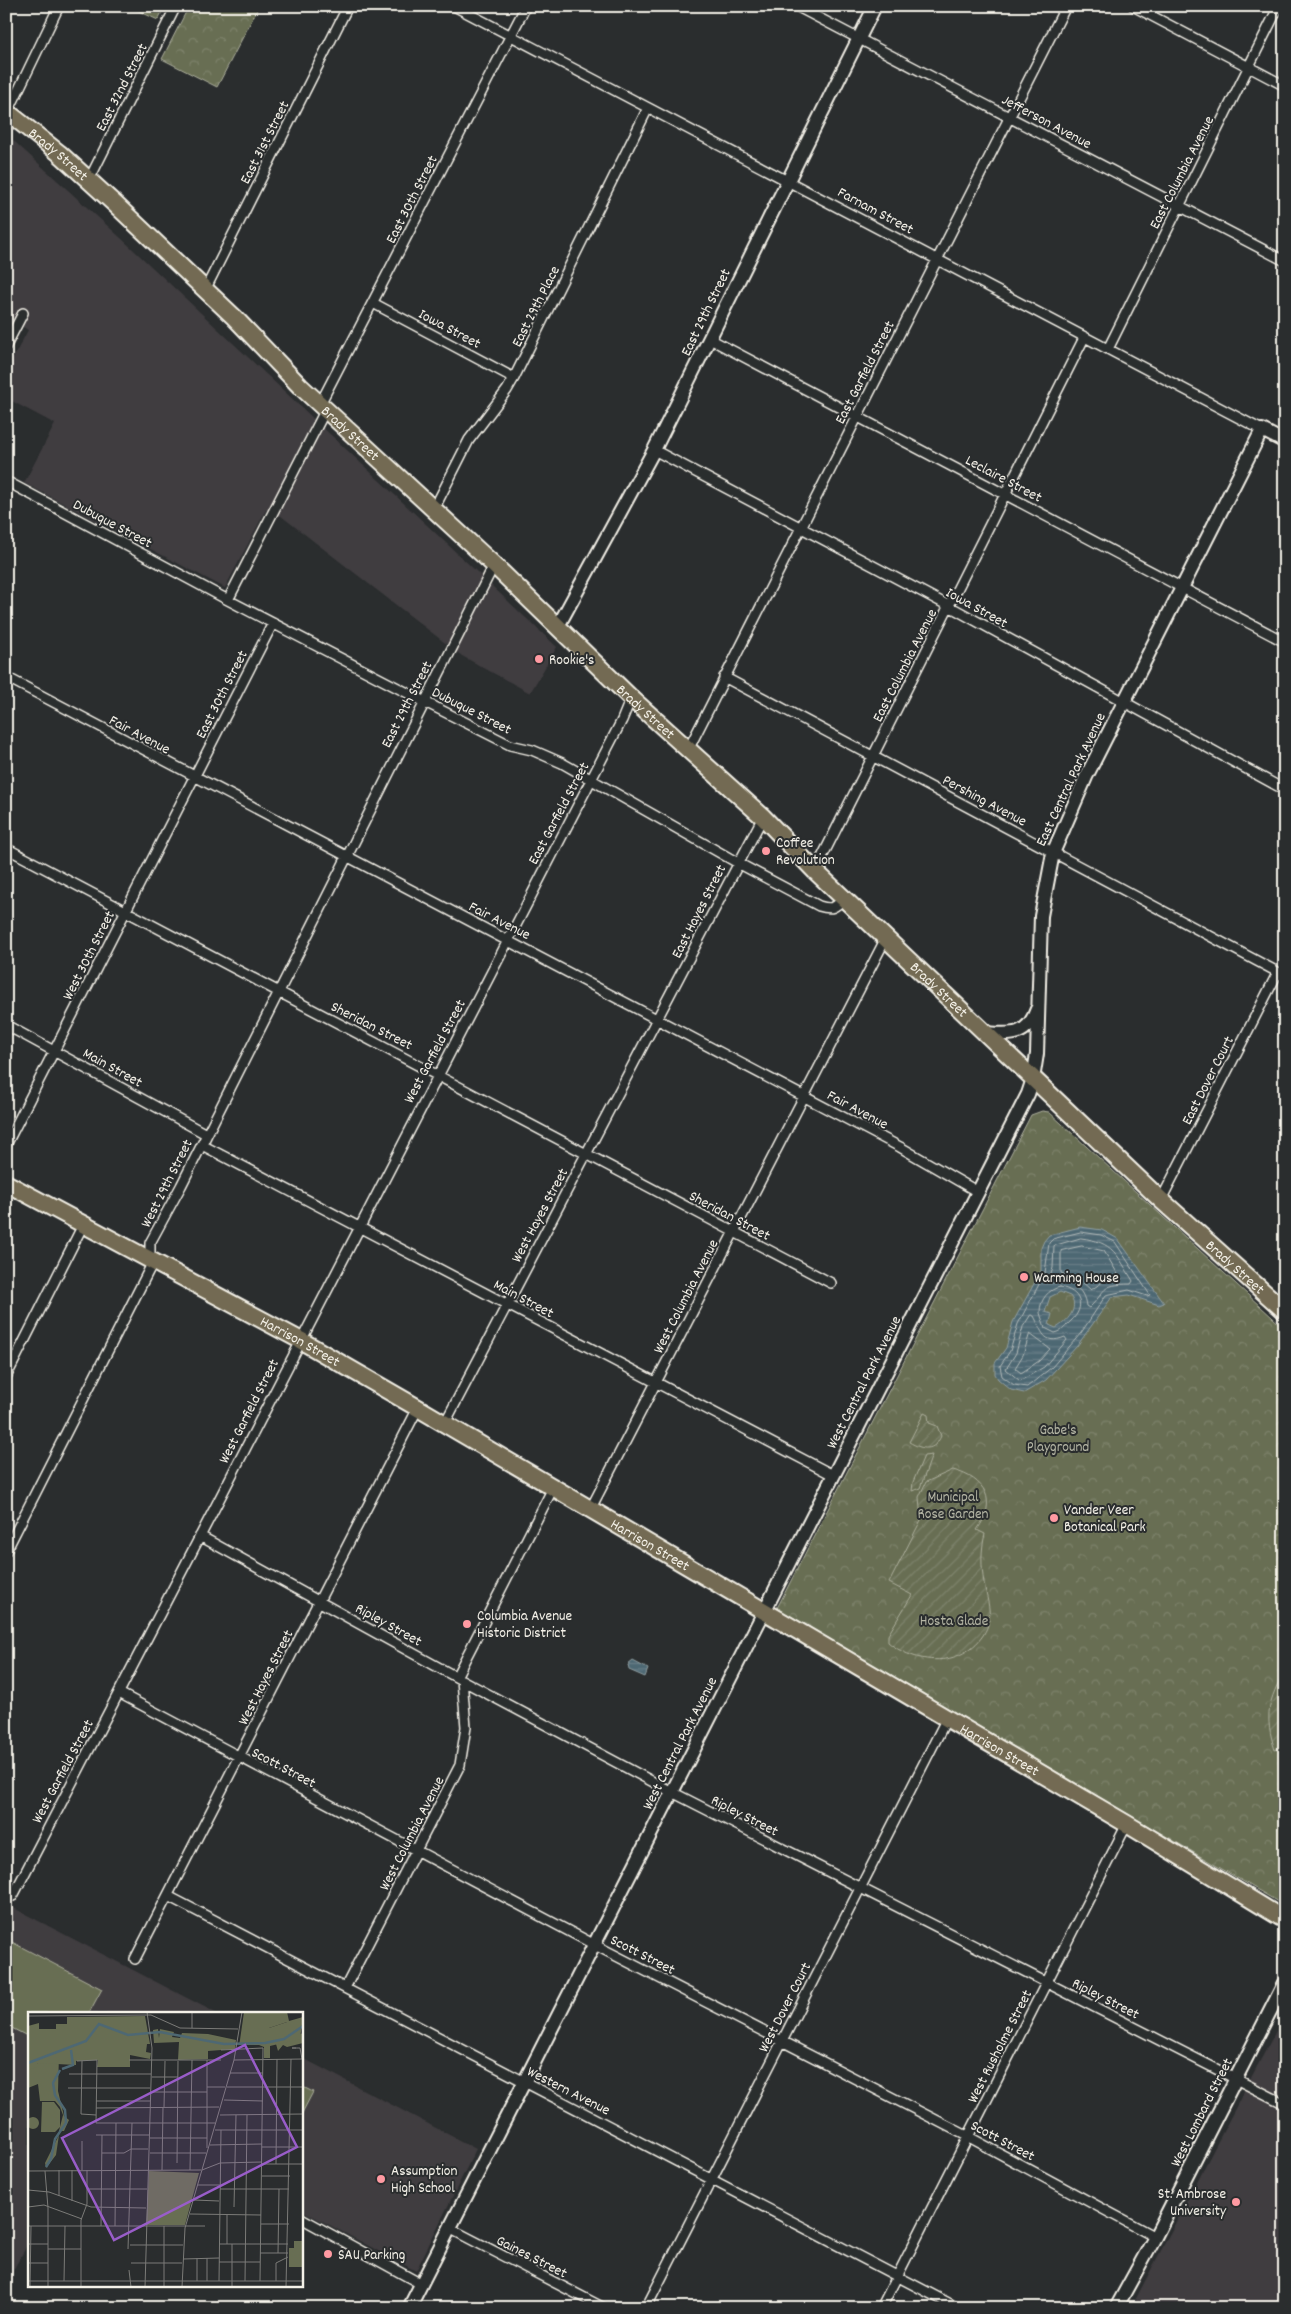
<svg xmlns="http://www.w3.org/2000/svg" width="1291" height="2314" font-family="Dekko,sans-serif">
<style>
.built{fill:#3f3c3f}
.park{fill:url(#park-crowns);stroke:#aeb09e}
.garden{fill:url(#garden-furrows);stroke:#aeb09e}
.pitch{fill:#686e53;stroke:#aeb09e}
.water{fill:url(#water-rules);stroke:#909fa2;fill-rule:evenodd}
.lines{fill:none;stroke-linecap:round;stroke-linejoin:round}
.shore{stroke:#b2bab9;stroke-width:1}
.street-casing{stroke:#f4f1e8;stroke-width:12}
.secondary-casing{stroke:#f4f1e8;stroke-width:16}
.highway-casing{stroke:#f4f1e8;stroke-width:20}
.street{stroke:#2a2d2e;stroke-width:9}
.secondary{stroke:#2a2d2e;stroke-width:12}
.highway{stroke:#736b52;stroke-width:16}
.poi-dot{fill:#ff9aa2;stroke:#2a2d2e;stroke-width:2}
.labels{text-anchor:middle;stroke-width:4;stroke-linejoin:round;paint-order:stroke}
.street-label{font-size:15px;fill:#f4f1e8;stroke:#2a2d2e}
.poi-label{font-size:15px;fill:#f4f1e8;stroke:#2a2d2e;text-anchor:start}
.park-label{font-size:15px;fill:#b5b6a5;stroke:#2a2d2e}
.inset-river{fill:none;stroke:#4e6873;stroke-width:2.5}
.inset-road{fill:none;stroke:#7b7b78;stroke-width:1}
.view{fill:#995dc9;fill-opacity:0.15;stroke:#995dc9;stroke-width:2.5}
.inset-edge{fill:none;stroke:#f4f1e8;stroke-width:2.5}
</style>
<defs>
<pattern id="park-crowns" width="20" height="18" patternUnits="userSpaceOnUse" patternTransform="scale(1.25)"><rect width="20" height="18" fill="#686e53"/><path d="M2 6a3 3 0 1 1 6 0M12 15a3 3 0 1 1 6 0" fill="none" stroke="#7e836c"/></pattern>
<pattern id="garden-furrows" width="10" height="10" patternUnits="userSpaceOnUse" patternTransform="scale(1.25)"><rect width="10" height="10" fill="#686e53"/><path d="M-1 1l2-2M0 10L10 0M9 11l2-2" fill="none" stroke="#7e836c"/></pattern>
<pattern id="water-rules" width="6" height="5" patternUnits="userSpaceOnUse" patternTransform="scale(1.25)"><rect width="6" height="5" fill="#4e6873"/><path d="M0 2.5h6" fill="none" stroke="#687e87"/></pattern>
</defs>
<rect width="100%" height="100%" fill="#2a2d2e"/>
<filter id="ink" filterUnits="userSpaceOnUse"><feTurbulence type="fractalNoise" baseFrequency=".02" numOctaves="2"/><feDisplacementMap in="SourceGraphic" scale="10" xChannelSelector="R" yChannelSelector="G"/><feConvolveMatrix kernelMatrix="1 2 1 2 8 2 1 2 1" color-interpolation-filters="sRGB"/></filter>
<g filter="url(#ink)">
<!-- built -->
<path class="built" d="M6,134l115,104 436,409 -27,46 -68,-37 -181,-140 -15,-6 -41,78 -201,-105 31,-59 -49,-26v-27l22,-41 -22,-13z
M6,1904l210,109h-187v229l-23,41z
M1285,2014v294h-154l122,-234z
M301,2057l175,92 -60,122 -115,-61z"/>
<!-- park -->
<path class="park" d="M128,6h37l-7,14z
M189,6h70l-42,81 -55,-28z
M1042,1111l7,1 236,217v577l-508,-298 254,-493z"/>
<!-- garden -->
<path class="garden" d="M924,1413l4,2 1,8 8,3 4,10c-7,16 -18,14 -32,6z
M932,1455l-12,33 -8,3 1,-9 11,-26z
M953,1470c33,9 45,31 24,60l8,4c-4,16 -4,32 -1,49 2,12 7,26 5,38 -4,20 -24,35 -43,38 -20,3 -43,-4 -58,-17v-7l24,-40 -23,-12 32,-63 -2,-23 7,-15z
M1285,1670v77l-10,3c-11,-34 -7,-49 10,-80z"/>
<!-- pitch -->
<path class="pitch" d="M6,1939l96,50 -13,24h-60v24l-23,-12z
M301,2086l12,6 -12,23z"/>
<!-- water -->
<path class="water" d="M1080,1227l22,3 16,9 46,64 -5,2 -30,-10 -17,2 -35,49 -31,34 -22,13 -13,-3 -13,-11 -3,-5v-11l11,-15 7,-26 28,-51v-23l3,-7 5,-6zM1060,1292l10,4c10,12 -3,26 -14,32l-7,-3 3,-11 -7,-2 5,-15z
M633,1661l15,8 -3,8 -16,-7 -1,-5z"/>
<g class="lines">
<!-- shore -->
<path class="shore" d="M1081,1232l20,3 14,7 35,53 -3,1 -18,-6 -23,5 -25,38 -29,34 -25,20 -13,-2 -12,-9 -2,-10 10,-15 8,-27 27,-51 4,-30 4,-4z
M1081,1238c33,4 36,17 52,43l-2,3c-32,0 -24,7 -42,24l-3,-2c-2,-18 -16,-28 -35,-23l-2,-3 4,-12 1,-22z
M1082,1246l22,5 15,25 -15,5 -13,9 -11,-10 -19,-7v-22z
M1060,1287c21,4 26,20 11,34 -6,5 -7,10 -16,12l-10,-5c-1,-5 -5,-13 -5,-16 0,-13 9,-23 20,-25z
M1031,1315l3,1c8,15 9,30 31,21l2,3 -23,27 -24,14 -14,-12 10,-16 7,-26z
M1030,1334l20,15 -11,12 -18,12 -6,-5 8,-13z"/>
<!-- street casing -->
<g class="street-casing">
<path id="street" d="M454,6l808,424
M796,6l489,255
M1133,6l152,80
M7,114l52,-108
M89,180l87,-174
M205,290l143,-284
M373,303l141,75
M710,339l575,303
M6,346l17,-33
M1108,349l171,-343
M320,404l206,-398
M654,450l295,156 336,184
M6,481l222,119 197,102 85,43 22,5 30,13 176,100 81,43c13,4 16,2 25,-8
M434,509l35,-69 38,-50 7,-12 134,-270
M228,600l98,-191
M6,677l894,470 78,45
M724,677l561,299
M688,750l378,-744
M6,848l825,435
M815,871l269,-533
M6,1025l200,109
M6,1145l267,-522
M202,1145l631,330
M1161,1200l117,-228
M6,1377l78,-154
M445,1423l318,-606
M591,1508l295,-570
M200,1536l256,141 216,115 613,312
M6,1551l144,-283v-25l31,-57 313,-621
M456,1677l98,-191
M119,1693l476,252 374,192 186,100
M6,1892l7,4c205,-391 405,-785 609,-1176l9,-22
M168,1896l790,412
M135,1959l283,-551
M345,1988l115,-223 6,-38 -4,-47
M301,2218l120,66
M449,2228l155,80
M646,2308l301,-590
M881,2308l246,-484"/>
</g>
<!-- secondary casing -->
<g class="secondary-casing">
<path id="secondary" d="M557,628l97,-178 221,-444
M986,1033c26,2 41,4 51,-24
M409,2308l619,-1214 5,-15 4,-25 4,-138 12,-63 33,-76 176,-347 21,11 2,-4
M1116,2308l39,-71 130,-255"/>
</g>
<!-- highway casing -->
<g class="highway-casing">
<g id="highway">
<path id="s1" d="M6,111l53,42 57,52 118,112 66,69 194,179 137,133 132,119 52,54 346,329 124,111"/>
<path id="s2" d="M6,1183l294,157 118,68 709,416 158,96"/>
</g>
</g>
<!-- street -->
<use href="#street" class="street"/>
<!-- secondary -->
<use href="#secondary" class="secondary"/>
<!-- highway -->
<use href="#highway" class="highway"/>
</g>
</g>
<!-- markers -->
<g class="poi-dot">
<circle cx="539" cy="659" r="5"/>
<circle cx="766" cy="851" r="5"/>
<circle cx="1024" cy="1277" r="5"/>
<circle cx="1054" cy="1518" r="5"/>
<circle cx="467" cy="1624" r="5"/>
<circle cx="381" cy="2179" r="5"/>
<circle cx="1236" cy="2202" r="5"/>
<circle cx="328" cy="2254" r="5"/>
</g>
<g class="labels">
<!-- street labels -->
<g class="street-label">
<text transform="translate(121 87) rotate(-63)" y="5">East 32nd Street</text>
<text transform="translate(1047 121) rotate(28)" y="5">Jefferson Avenue</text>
<text transform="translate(264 142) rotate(-63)" y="5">East 31st Street</text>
<text dy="5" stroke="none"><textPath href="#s1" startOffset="68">Brady Street</textPath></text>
<text transform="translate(1181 172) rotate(-63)" y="5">East Columbia Avenue</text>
<text transform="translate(411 199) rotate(-63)" y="5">East 30th Street</text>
<text transform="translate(876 210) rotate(28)" y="5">Farnam Street</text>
<text transform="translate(535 306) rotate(-63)" y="5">East 29th Place</text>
<text transform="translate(705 312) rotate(-64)" y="5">East 29th Street</text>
<text transform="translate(450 328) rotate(28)" y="5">Iowa Street</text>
<text transform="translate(864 372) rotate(-63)" y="5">East Garfield Street</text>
<text dy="5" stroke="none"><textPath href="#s1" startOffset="472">Brady Street</textPath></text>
<text transform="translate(1004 478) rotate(28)" y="5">Leclaire Street</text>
<text transform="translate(113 523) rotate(28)" y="5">Dubuque Street</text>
<text transform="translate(977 607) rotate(29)" y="5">Iowa Street</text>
<text transform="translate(904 665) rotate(-63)" y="5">East Columbia Avenue</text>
<text transform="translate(221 694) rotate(-63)" y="5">East 30th Street</text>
<text transform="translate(406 704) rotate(-63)" y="5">East 29th Street</text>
<text transform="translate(472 710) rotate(27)" y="5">Dubuque Street</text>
<text dy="5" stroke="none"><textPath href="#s1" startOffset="878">Brady Street</textPath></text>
<text transform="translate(140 734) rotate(28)" y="5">Fair Avenue</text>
<text transform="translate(1070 779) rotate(-65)" y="5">East Central Park Avenue</text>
<text transform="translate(985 800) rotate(28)" y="5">Pershing Avenue</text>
<text transform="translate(558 813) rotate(-62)" y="5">East Garfield Street</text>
<text transform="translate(698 911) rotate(-63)" y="5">East Hayes Street</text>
<text transform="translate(500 920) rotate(27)" y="5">Fair Avenue</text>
<text transform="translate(88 955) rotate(-63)" y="5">West 30th Street</text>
<text dy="5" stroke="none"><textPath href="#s1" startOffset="1282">Brady Street</textPath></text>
<text transform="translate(372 1025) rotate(27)" y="5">Sheridan Street</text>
<text transform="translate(434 1051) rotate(-62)" y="5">West Garfield Street</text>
<text transform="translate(113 1067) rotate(29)" y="5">Main Street</text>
<text transform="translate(1207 1080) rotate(-63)" y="5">East Dover Court</text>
<text transform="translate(858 1109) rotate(28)" y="5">Fair Avenue</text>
<text transform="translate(166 1183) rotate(-63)" y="5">West 29th Street</text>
<text transform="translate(539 1215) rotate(-62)" y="5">West Hayes Street</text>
<text transform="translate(730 1215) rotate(28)" y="5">Sheridan Street</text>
<text dy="5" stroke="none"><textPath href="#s1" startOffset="1688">Brady Street</textPath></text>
<text transform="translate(685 1296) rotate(-63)" y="5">West Columbia Avenue</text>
<text transform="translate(524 1298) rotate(28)" y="5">Main Street</text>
<text dy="5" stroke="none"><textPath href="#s2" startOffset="334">Harrison Street</textPath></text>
<text transform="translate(863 1382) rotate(-63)" y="5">West Central Park Avenue</text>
<text transform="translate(248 1411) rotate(-63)" y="5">West Garfield Street</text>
<text dy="5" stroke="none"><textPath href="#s2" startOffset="739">Harrison Street</textPath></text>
<text transform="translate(389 1624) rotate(29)" y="5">Ripley Street</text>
<text transform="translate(265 1677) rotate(-63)" y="5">West Hayes Street</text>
<text transform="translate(679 1743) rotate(-63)" y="5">West Central Park Avenue</text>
<text dy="5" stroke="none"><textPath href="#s2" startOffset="1144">Harrison Street</textPath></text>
<text transform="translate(284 1767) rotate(28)" y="5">Scott Street</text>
<text transform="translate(62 1771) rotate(-62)" y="5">West Garfield Street</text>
<text transform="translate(745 1815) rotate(27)" y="5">Ripley Street</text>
<text transform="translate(411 1833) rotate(-63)" y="5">West Columbia Avenue</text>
<text transform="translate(643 1954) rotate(27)" y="5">Scott Street</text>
<text transform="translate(1106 1998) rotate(27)" y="5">Ripley Street</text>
<text transform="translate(784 2007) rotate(-63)" y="5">West Dover Court</text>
<text transform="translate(999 2046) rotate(-63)" y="5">West Rusholme Street</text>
<text transform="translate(569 2090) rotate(27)" y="5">Western Avenue</text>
<text transform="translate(1201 2112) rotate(-63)" y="5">West Lombard Street</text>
<text transform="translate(1003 2140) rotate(28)" y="5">Scott Street</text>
<text transform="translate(532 2256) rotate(27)" y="5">Gaines Street</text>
</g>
<!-- poi labels -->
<g class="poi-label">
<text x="549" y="664">Rookie's</text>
<text x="776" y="847">Coffee<tspan x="776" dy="17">Revolution</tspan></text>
<text x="1034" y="1282">Warming House</text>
<text x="1064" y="1514">Vander Veer<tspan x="1064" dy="17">Botanical Park</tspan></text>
<text x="477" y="1620">Columbia Avenue<tspan x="477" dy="17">Historic District</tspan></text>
<text x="391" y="2175">Assumption<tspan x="391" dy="17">High School</tspan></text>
<text x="1226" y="2198" text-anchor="end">St. Ambrose<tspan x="1226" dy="17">University</tspan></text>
<text x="338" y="2259">SAU Parking</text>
</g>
<!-- park labels -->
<g class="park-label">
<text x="1058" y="1434">Gabe's<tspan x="1058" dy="17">Playground</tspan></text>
<text x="953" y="1501">Municipal<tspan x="953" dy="17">Rose Garden</tspan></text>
<text x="954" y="1625">Hosta Glade</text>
</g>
</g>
<!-- overview -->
<g transform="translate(28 2012)">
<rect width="275" height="275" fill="#2a2d2e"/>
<path d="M275,21v10l-16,4 -4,-2 -5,6 -2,-7zM31,42l-1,37 6,25 5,4 -5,11h-5l4,-16 -3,-8 -5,-6h-15l-2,-17 -10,4v-21zM31,123l-3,20 -10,13 -1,-5z" fill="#686e53"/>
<path d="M259,0l2,9 14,-4 -3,22 -30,7v12h-6v-11l-5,-2h-20l1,-5h29v-12l18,-6zM39,5l78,-1 5,28h-3l-1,8 5,1 -1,6 -20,-4v12h-33l1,-7 -22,1v4l-39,-2v4l-9,3v-44l11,-3v6h17v-5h11zM130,17l1,9 1,-9 14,3 -2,5 8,1 2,-5 26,1 28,6 -1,9 -27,2v8l-30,1 1,-18 -25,1 -1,-13zM121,159l50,2 -14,52h-39zM266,229h9v26h-14v-19h5z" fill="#686e53"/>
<path d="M216,0h43v10l-18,6v12h-29zM14,90h12l6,8v17l-5,5h-14zM-1 111a6 6 0 1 1 12 0a6 6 0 1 1-12 0Z" fill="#686e53"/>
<path class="inset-river" d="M0,51l58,-22 13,-17 29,11 32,-3 64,12 41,-1 19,-4 19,-13M34,57l11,-4 -2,-15M18,155l5,-8 4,-20 11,-16 -1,-13 -10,-15 -2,-12 7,-13"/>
<path class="inset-road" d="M0,4l123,-1 29,13 58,1M164,16v-16M268,36h-4h8l2,11M193,38l42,-2 -3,233M101,48h92M206,48l69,-1M49,49l20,-1 -1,63h119M54,49l-1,53 15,1M202,61h33M41,62h82M124,65h26M179,75h18M199,75h76M40,76h82M124,80h55M196,88l39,1M68,89h54M136,95l1,-46M68,96l123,-1M192,103l83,-1M187,118h88M68,123h53M122,126h57M182,133l52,-1M234,135h41M179,136v-88M103,137h17M74,141h22l7,-4M122,141h56M149,151l1,-102M234,152h41M248,152l1,-105M54,158v-29M134,158l1,-63M162,158l2,-110M174,158l18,-7 42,-1M0,159l173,-1M17,159l3,37v79M234,164h28M170,173h22M59,177h60M192,177h69M0,178l21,2 42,15 55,1M31,184v-26M166,188l25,1M44,189v-31M0,195l16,-2 38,14M206,195l2,-92M162,202l71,1M199,202v30M233,212h28M0,214h177M73,214l1,-91M87,214l1,-103M136,214v61M0,232h20M191,232h69M102,233h53M20,237h33M100,237l4,-126M232,241h28M250,241l1,-64M155,247l36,-1M191,250h41M0,251h20M103,251h51M101,258l2,17M0,269h275M36,269l1,-55M169,269v-23M179,269v-23M191,269l2,-151M217,269l2,-166M248,269v-18l12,-6M2,275l1,-61M53,275v-67l6,-16v-34M117,275l7,-239 -5,-36M154,275l3,-59 49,-168 8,-48M204,275v-43M258,275l5,-228"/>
<path class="view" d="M217,33l52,102 -183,93 -52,-102z"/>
<rect width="275" height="275" class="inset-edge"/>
</g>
<!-- margin -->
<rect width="1291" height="2314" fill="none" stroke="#2a2d2e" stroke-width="25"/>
<rect x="12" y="12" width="1266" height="2289" fill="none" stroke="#f4f1e8" stroke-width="2" filter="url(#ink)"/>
</svg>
